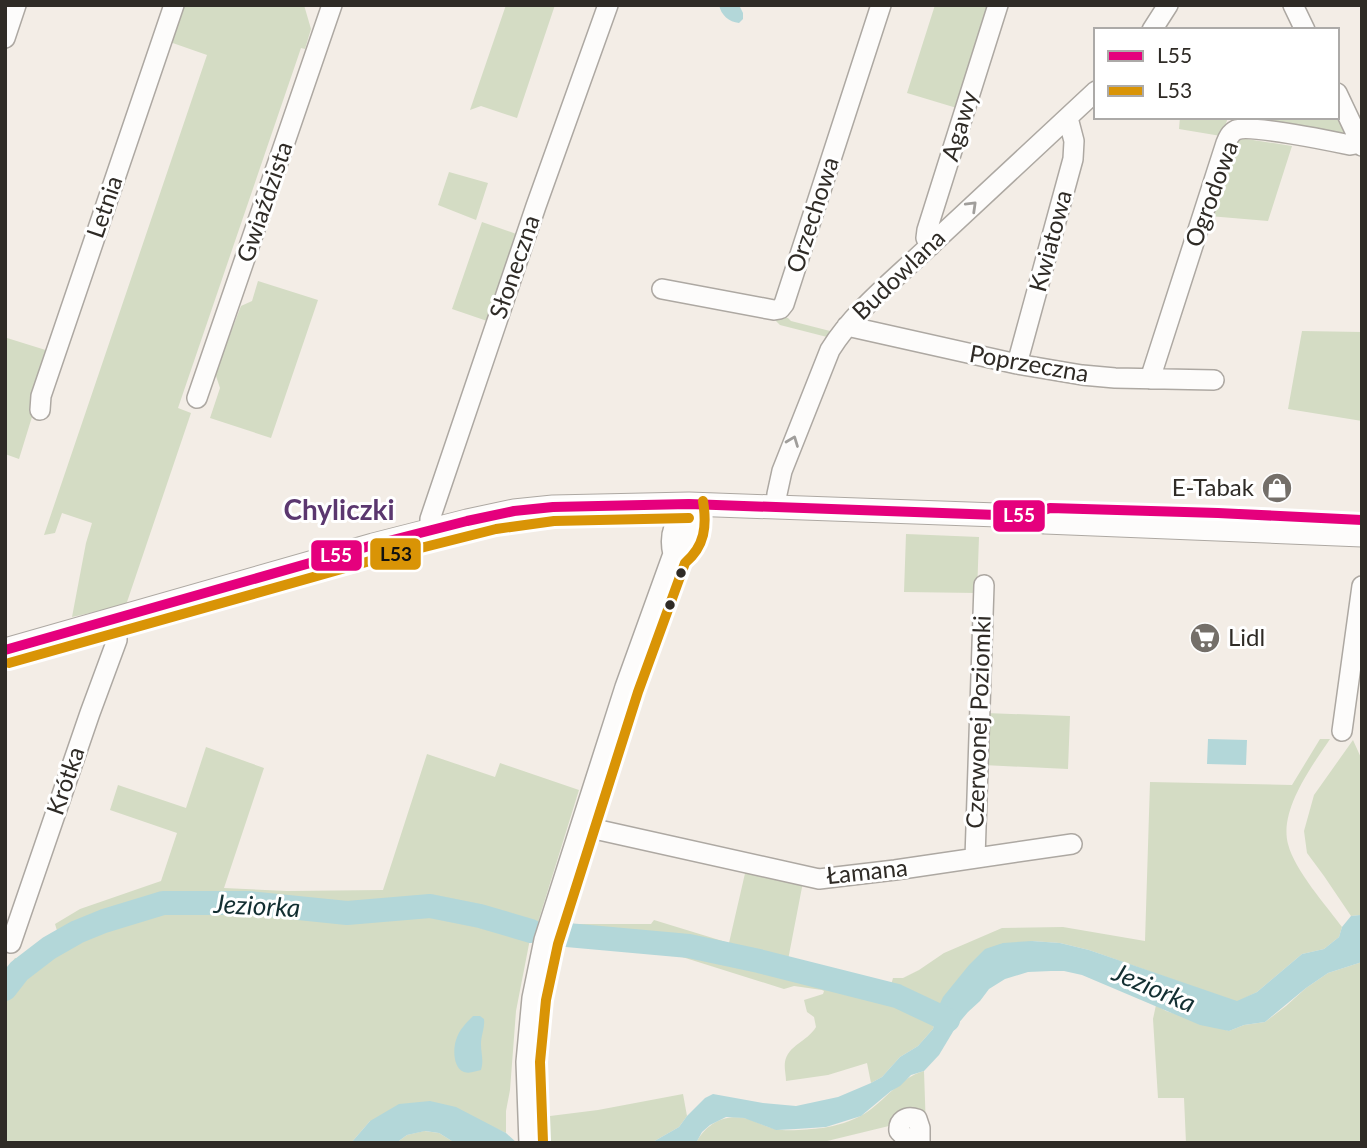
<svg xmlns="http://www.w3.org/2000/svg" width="1367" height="1148" font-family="Lato,sans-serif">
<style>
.green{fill:#d4dcc4}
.water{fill:#b3d7d9}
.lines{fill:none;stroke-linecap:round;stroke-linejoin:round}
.river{stroke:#b3d7d9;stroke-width:24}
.minor-casing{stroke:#ada8a2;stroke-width:22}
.major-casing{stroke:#ada8a2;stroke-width:25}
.minor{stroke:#fdfcfb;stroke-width:19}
.major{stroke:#fdfcfb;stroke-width:23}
.bus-1-casing{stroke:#fff;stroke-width:16}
.bus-2-casing{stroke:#fff;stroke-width:16}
.bus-1{stroke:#e5007d;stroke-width:10}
.bus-2{stroke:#d99406;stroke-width:10}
.oneway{stroke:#a09e9b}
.bus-dot{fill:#2f2b26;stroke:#fff;stroke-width:2.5}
.labels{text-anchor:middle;stroke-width:6;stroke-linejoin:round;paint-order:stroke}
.street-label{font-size:24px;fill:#2f2b26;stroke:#fff}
.poi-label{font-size:24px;fill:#2f2b26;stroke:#fff;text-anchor:end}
.water-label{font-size:26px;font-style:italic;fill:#132f32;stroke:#fff}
.quarter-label{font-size:28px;font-weight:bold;fill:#5b376f;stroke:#fff}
.line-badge{stroke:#fff;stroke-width:2.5}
.badge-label{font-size:19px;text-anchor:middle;font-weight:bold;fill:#fff}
.pale-badge-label{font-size:19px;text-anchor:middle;font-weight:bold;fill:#111}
</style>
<rect width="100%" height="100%" fill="#f3ede6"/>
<!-- green -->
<path class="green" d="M179,5h125l7,24 -6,20 -4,-1 -123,360 13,5 -65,192 -54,12 14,-74 6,-20 -30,-10 -7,20 -11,2 163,-480 -40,-14z
M506,5h49l-38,113 -36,-12 -11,4z
M935,5h58l-33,104 -53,-16z
M1180,117h157l9,19 -118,-18 -7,18 -42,-7z
M1234,137l58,9 -24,75 -59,-5z
M449,172l39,11 -12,37 -38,-15z
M482,222l40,14 -29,87 -41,-14z
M258,281l60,19 -47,138 -61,-20 10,-30 -5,-15 26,-67 11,-5z
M773,314l15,4 3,3 39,10 -3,6 -47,-12 -6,-6z
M1302,331l60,1v89l-74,-12z
M7,338l45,14 -33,107 -14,-5v-113z
M906,534l73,3 -2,56 -73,-1z
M986,713l84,3 -2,53 -85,-4z
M1320,739h10c-18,27 -51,71 -42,105 7,27 38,61 54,83l-3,10 -15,12 -22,5 -45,38 -20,10 -148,-52 -29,-7 -28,-2 -95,69 -4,19 -15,17 -18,11 -18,20 -11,6 -4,-20 -39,12 -42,6c0,-6 -2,-13 -1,-19 3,-17 22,-20 31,-35l-2,-10 -7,-5 -3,-12 19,-6 1,-3 -2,-1 -28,-4 -10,3 -105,-33 -72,-8 -39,-3 -8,1 4,-22h87l3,-4 75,23 17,-74 57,13 -15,78 67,18 36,7 2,-7h10l16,-8 25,-17 58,-25 61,-1 82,14 5,-159 142,3z
M1353,740l9,20v151l-2,4 -9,1 -27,-40 -17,-23 -3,-22 10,-36z
M206,747l58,21 -40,120 63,3 96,-1 44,-136 68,23 5,-14 79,27 -40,129 -4,19 -5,1 -14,72 -6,79 -4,21v22l-24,-11 -112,-1 -19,22h-346v-171l10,-14 5,1 39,-22 -4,-13 25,-15 81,-28 16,-48 -67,-23 8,-25 68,23z
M1362,962v181h-176l-2,-45h-26l-5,-79 3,-14 10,6 63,20 15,-6 21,-3 21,-16 20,-18 22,-15z
M924,1071l2,59 -11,-16 -22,11 -74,18h-123c9,-18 27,-29 48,-25 11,2 20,9 31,11 14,3 34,0 48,-1 12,-2 30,-7 41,-14 21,-13 35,-36 60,-43z
M683,1094l4,22 -8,11 -28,16h-109v-26l56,-7z
M424,1131l15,2 16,10h-59l11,-8z"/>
<!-- water -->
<path class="water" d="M719,5h20l4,8v6l-4,4c-10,-1 -18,-8 -20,-18z
M1208,739l39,1 -1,25 -39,-1z
M1362,911v51l-34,11 -22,15 -41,34 -21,3 -15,6 -29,-6 -118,-50 -18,-4h-13l-23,1 -23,7 -16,10 -9,12 -12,11 -11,13 -18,30 -15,16 -13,4 -11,11 -9,5 -30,25 -35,11 -30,2 -20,1 -32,-12 -18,-1 -16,8 -8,7 -6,11h-45l28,-16 8,-11 18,-18 8,-4 50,9 33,3 42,-9 33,-14 11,-6 18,-20 18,-11 15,-17 4,-19 6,-13 26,-32 16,-16 18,-6 29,-2 28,2 29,7 148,51 20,-9 45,-38 22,-5 15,-12 3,-10 9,-11 9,-1z
M473,1016h7l4,3c1,9 -3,16 -3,25 0,10 3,16 0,26 -5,1 -11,4 -17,2 -11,-4 -11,-23 -8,-32 3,-10 10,-17 17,-24z
M430,1101l26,6 50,26 11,10h-62l-16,-10 -14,-2 -18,4 -11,8h-45l19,-22 29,-17z"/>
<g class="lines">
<!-- river -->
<path class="river" d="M567,935l122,11 70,15 138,35 51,24
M5,989l14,-18 30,-23 28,-16 27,-11 59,-18h86l98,10 83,-7 50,10 51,15"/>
<!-- minor casing -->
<g class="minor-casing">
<path id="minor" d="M1293,5l12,25
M1152,30l16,-25
M5,38l11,-33
M1337,93l25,53
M930,246l-4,-8 1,-8 71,-225
M662,289l112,21 6,-1 4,-5 97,-299
M847,326l170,38 65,11 33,3 99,2
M1017,364l56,-205 1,-18 -6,-23
M1150,379l76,-236c2,-5 4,-10 10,-13 13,-6 95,11 114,15l11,-2
M197,398l135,-393
M40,410l1,-14 133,-391
M776,507l1,-13 5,-23 48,-121c23,-37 60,-67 92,-97 58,-54 116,-108 174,-162
M430,530v-11l106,-313 72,-201
M673,554c-5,-21 2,-33 16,-50
M1342,731l20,-145
M581,826l238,53 76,-9 177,-26
M975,858l9,-273
M11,943l79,-230 27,-73v-7l-3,-13
M529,1143l-3,-81 6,-64 12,-58 81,-253 48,-133c20,-14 21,-27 16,-50
M911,1143l-12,-12c-1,-10 7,-16 18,-12l3,9v15"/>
</g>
<!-- major casing -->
<g class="major-casing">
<path id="major" d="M5,650l368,-105 94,-24 47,-10 39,-4 136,-3 337,12 19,6 317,13"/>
</g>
<!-- minor -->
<use href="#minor" class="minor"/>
<!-- major -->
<use href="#major" class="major"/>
<!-- bus-1 casing -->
<g class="bus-1-casing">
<path id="bus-1" d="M5,650l368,-105 94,-24 47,-10 39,-4 136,-3 337,12 24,-8 168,5 144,7"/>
</g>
<!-- bus-2 casing -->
<g class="bus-2-casing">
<path id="bus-2" d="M9,663l368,-104 119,-30 58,-8 135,-3
M543,1142l-3,-80 6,-62 12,-56 80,-252 47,-129c20,-17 22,-37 18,-62"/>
</g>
<!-- bus-1 -->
<use href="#bus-1" class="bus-1"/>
<!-- bus-2 -->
<use href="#bus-2" class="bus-2"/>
</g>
<!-- one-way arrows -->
<defs><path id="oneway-chevron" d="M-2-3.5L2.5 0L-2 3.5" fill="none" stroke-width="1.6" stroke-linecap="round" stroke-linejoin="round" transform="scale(1.75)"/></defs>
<g class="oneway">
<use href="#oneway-chevron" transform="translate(972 206) rotate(-44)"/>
<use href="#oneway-chevron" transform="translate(793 441) rotate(-69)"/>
</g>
<!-- icons -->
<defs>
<g id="shop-disc" transform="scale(1.575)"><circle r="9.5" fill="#746f69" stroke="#fff"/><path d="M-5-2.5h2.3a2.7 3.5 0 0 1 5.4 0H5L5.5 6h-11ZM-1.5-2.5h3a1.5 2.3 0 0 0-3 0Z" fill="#fff"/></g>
<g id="supermarket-disc" transform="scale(1.575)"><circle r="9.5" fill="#746f69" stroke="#fff"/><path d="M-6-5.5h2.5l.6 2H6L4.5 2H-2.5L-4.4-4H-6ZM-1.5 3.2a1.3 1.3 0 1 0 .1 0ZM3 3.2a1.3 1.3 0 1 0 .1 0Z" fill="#fff"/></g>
</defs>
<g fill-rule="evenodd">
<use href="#shop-disc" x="1277" y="488"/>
<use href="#supermarket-disc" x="1205" y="638"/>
</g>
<!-- markers -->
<g class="bus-dot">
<circle cx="681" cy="573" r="6"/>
<circle cx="670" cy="605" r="6"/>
</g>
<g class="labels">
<!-- street labels -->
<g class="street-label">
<text transform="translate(960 126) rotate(-73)" y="8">Agawy</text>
<text transform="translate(1212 194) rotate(-70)" y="8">Ogrodowa</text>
<text transform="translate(265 202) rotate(-71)" y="8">Gwiaździsta</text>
<text transform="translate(105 207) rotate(-71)" y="8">Letnia</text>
<text transform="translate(813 215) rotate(-72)" y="8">Orzechowa</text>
<text transform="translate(1051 241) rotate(-75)" y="8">Kwiatowa</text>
<text transform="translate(515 267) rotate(-71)" y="8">Słoneczna</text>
<text transform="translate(899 275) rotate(-44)" y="8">Budowlana</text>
<text transform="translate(1029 364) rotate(10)" y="8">Poprzeczna</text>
<text transform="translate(979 722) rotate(-88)" y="8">Czerwonej Poziomki</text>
<text transform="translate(66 781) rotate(-71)" y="8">Krótka</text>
<text transform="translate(867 872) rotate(-6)" y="8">Łamana</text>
</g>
<!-- poi labels -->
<g class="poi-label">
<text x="1254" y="496">E-Tabak</text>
<text x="1228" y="646" text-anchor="start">Lidl</text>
</g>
<!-- water labels -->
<g class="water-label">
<text transform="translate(257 906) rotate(3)" y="9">Jeziorka</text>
<text transform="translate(1154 988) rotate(23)" y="9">Jeziorka</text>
</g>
<!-- quarter labels -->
<g class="quarter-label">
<text x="339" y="520">Chyliczki</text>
</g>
</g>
<g class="line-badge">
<rect x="992" y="499" width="54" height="34" rx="7" fill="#e5007d"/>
<rect x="369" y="537" width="53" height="34" rx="7" fill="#d99406"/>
<rect x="310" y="539" width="53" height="33" rx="7" fill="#e5007d"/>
</g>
<g class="badge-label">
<text x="1019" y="522">L55</text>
<text x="336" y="562">L55</text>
</g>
<g class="pale-badge-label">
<text x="396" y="561">L53</text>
</g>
<!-- border -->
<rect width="1367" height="1148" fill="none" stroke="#2f2b26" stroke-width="14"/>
<!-- legend -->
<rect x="1094" y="28" width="245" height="91" fill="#ffffff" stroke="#acaaa8" stroke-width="2"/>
<rect x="1108" y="51" width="35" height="10" fill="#e5007d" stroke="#acaaa8" stroke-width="2"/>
<text x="1157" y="63" font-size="21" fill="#2f2b26">L55</text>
<rect x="1108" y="86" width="35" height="10" fill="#d99406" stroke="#acaaa8" stroke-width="2"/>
<text x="1157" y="98" font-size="21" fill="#2f2b26">L53</text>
</svg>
